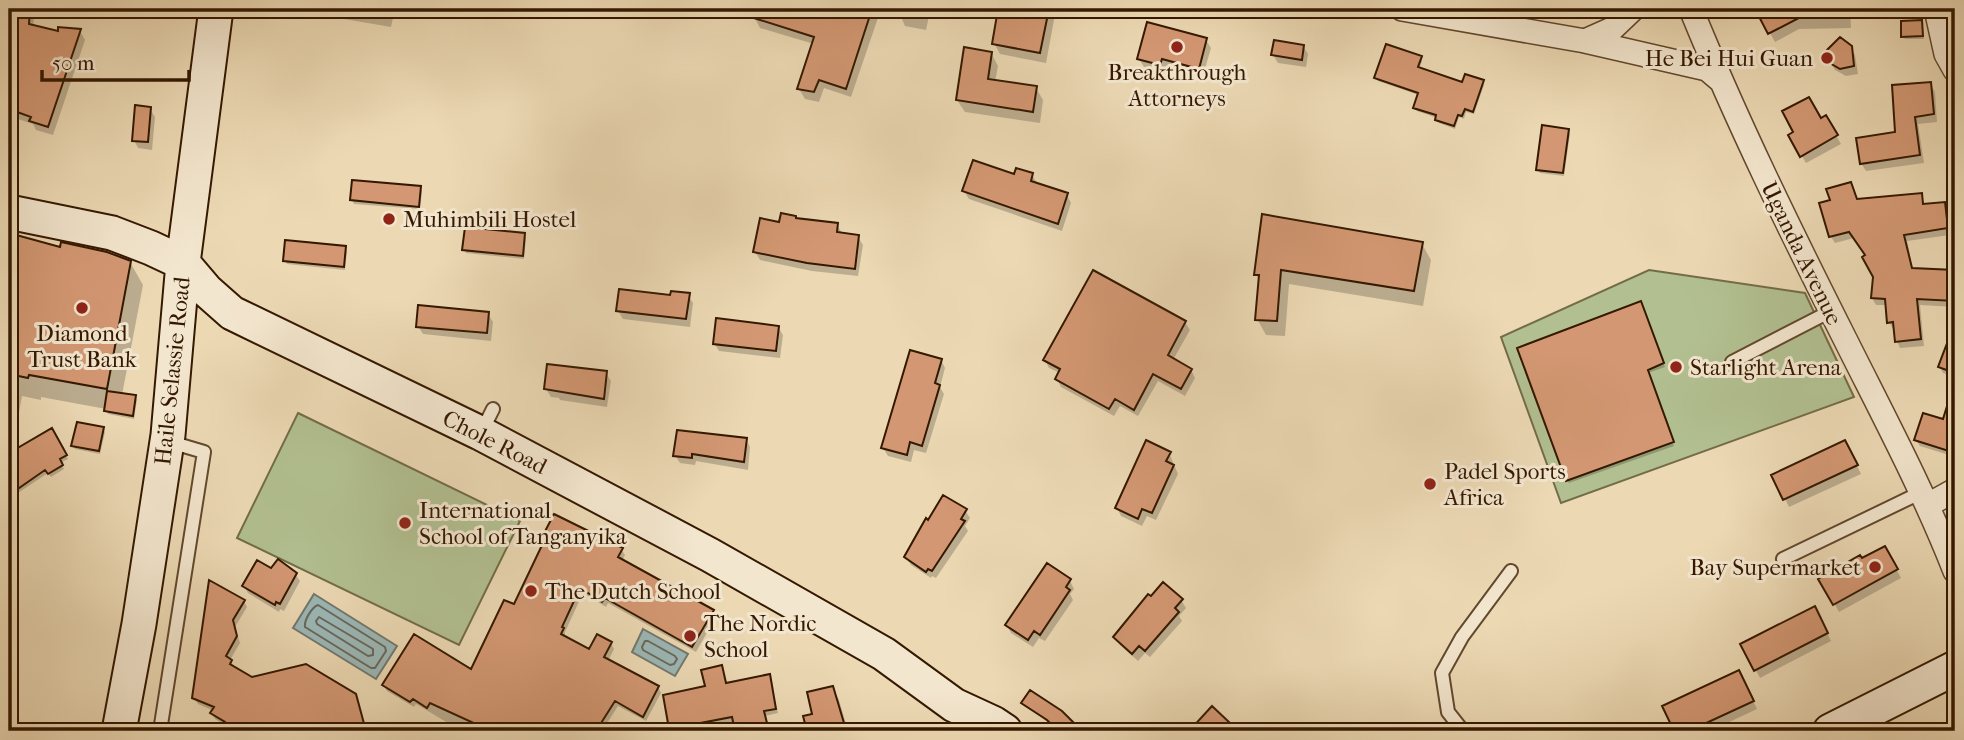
<svg xmlns="http://www.w3.org/2000/svg" width="1964" height="740" font-family="'IM FELL French Canon',serif">
<style>
.green{fill:#b2c091;stroke:#736c48;stroke-width:2}
.water{fill:#9cb8b7;stroke:#72786e;stroke-width:2}
.shadow{fill:#0003}
.lines{fill:none;stroke-linecap:round;stroke-linejoin:round}
.shore{stroke:#68685c;stroke-width:2}
.building{fill:#d39873;stroke:#341800;stroke-width:2}
.lane-casing{stroke:#62482d;stroke-width:16}
.street-casing{stroke:#62482d;stroke-width:26}
.secondary-casing{stroke:#341800;stroke-width:37}
.lane{stroke:#f3e6ce;stroke-width:12}
.street{stroke:#f3e6ce;stroke-width:23}
.secondary{stroke:#f3e6ce;stroke-width:33}
.poi-dot{fill:#8f2418;stroke:#f3e6ce;stroke-width:2.5}
.labels{text-anchor:middle;stroke-width:6;stroke-linejoin:round;paint-order:stroke}
.poi-label{font-size:23px;fill:#341800;stroke:#f3e6ce;text-anchor:start}
.street-label{font-size:23px;fill:#341800;stroke:#f3e6ce}
</style>
<rect width="100%" height="100%" fill="#ecd9b4"/>
<filter id="stains"><feTurbulence type="fractalNoise" baseFrequency=".00286" numOctaves="4"/><feColorMatrix values="0 0 0 0 .2 0 0 0 0 .09 0 0 0 0 .02 0 0 0 .5 -.17"/></filter>
<radialGradient id="worn" r=".72"><stop offset=".6" stop-color="#630" stop-opacity="0"/><stop offset="1" stop-color="#630" stop-opacity=".3"/></radialGradient>
<!-- green -->
<path class="green" d="M1649,270l156,23 49,104 -293,106 -60,-166z
M298,413l222,108 -61,124 -222,-107z"/>
<!-- water -->
<path class="water" d="M314,594l83,52 -21,33 -83,-51z
M643,629l45,25 -13,22 -43,-24z"/>
<!-- shadow -->
<path class="shadow" d="M9,9h26l-2,18 26,7 1,-5 20,2 5,9 -32,95 -17,-5 -3,-6 -21,-7 -3,-6 3,-17 -3,-3z
M280,9h115l-4,18 -94,-16v6l-14,-2z
M750,9h131l-30,88 -27,-9 -5,14 -14,-3 -6,-10 15,-45 -54,-16z
M904,9h32v3l-6,-1 -4,19 -21,-4 -3,-7z
M1001,9h55l-10,54 -46,-9 -6,-11z
M1757,9h93l1,19 -52,1 -24,13z
M1921,22l3,17h-19l-2,-3z
M1206,40l5,8 -8,28 -37,-10 -2,7 -20,-6 -5,-8z
M1303,46l5,8 -2,13 -28,-4 -5,-8z
M1850,47l5,8 3,19 -12,2 -11,-6 -5,-8z
M991,53l7,13 -3,16 41,6 7,12 -3,23 -75,-11 -8,-12z
M1420,57l2,4 -3,8 44,15 19,-3 2,4 -10,29 -8,-2 -2,7 -5,-2 -4,12 -16,-6 -2,-5 -20,-7 -2,-4 4,-12 -41,-14 -2,-3z
M1930,84l5,8 2,30 -19,2 6,39 -58,8 -5,-8 36,-30z
M150,109l5,8 -3,33 -14,-2 -4,-8z
M1826,118l15,26 -35,19 -16,-27z
M1568,131l2,3 -6,42 -24,-3 -2,-3z
M1032,175l5,8 30,12 4,8 -9,28 -93,-32 -5,-8 51,-14z
M1851,184l7,17 63,-6 4,11 19,-2 4,7 2,24 -43,6 6,29 42,8v29l-35,-2 4,41 -24,2 -3,-7 -2,-12h-2l-4,-7 -2,-17h-11l-4,-7 3,-21 -8,-21 -13,-18 -19,5 -4,-6 -10,-33 11,-3z
M420,187l2,4 -2,18 -66,-5 -2,-4z
M796,220l41,5 5,8 16,4 5,8 -5,31 -46,-5 -52,-11 -5,-8z
M524,234l2,4 -2,21 -58,-6 -2,-4z
M9,235l53,14 68,13 13,23 -21,110 13,2 2,3 -3,19 -26,-5 -2,-5 -65,-12v3l-19,-4 -9,48 -4,-1z
M1422,244l9,16 -8,46 -134,-22 -4,52 -19,-1 -9,-16 3,-37 -4,-8z
M345,247l2,4 -2,19 -58,-6 -2,-4z
M688,295l5,8 -3,24 -67,-8 -5,-8z
M1642,306l23,61 -17,6 26,73 -105,37 -2,-3z
M488,314l5,8 -2,19 -68,-7 -5,-8z
M1185,322l5,8 -17,30 18,10 4,8 -10,18 -27,-15 -20,35 -18,-10 -6,10 -53,-29 -4,-8 3,-6 -11,-5 -4,-8z
M778,327l5,8 -3,23 -61,-7 -5,-8z
M1952,335h3v42l-12,-4 -3,-6z
M941,360l4,8 -5,19 4,7 -18,59 -12,-3 -3,12 -23,-6 -5,-8z
M606,373l5,8 -4,26 -47,-7 -1,-2 -8,-1 -5,-8z
M1955,387v70l-35,-11 -4,-6 28,-19z
M103,429l2,3 -5,22 -25,-5 -2,-3z
M51,430l17,29 -8,4 4,6 -13,8 -3,-4 -39,26v-42z
M746,439l4,8 -2,23 -52,-9 -1,4 -15,-2 -5,-8z
M1849,450l12,24 -72,33 -15,-31z
M1169,453l9,21 -22,46 -9,-4 -5,10 -21,-10 -4,-8z
M9,501l9,15 -9,7z
M965,510l5,8 -5,8 3,5 -32,47 -4,-2 -1,2 -20,-13 -5,-8z
M543,539l78,10 4,6 -3,6 90,50 4,6 -20,35 -88,-49 -2,4 -23,-14 -18,39v6l25,13 21,-8 3,6 -6,12 50,26 3,6 -15,28 -28,-15 -16,25h-159l5,-8 -32,-19 -2,3 -27,-16 -3,-6 88,-13 43,-65 30,-64z
M1885,548l16,30 -62,34 -18,-33z
M271,570l24,4 5,7 -16,30 -4,-2 -1,3 -31,-19 -4,-7z
M1070,581l4,8 -4,5 3,6 -28,41 -6,-3 -6,9 -22,-14 -4,-8z
M211,583l33,18 3,6 -12,20 5,16 -10,17 4,7 17,12 107,23 8,29h-137l-1,-4 -13,-8 -3,-6 2,-2 -16,-7 -4,-6z
M1181,600l5,8 -7,8 3,5 -32,36 -5,-4 -7,8 -18,-16 -5,-8z
M1819,616l12,25 -71,37 -18,-33z
M721,667l5,17 43,-8 9,37 -13,3 4,15h-44l-2,-7 -51,7 -1,-3 36,-40z
M1743,680l14,29 -47,22h-35l-11,-24z
M832,688l7,12 9,31h-39l-4,-14 9,-2z
M1023,703l48,20 2,3 -5,5h-9z
M1212,708l17,16 4,7h-42z"/>
<g class="lines">
<!-- shore -->
<path class="shore" d="M318,605l67,42 1,4 -11,17h-4l-66,-41c-1,-7 7,-20 13,-22z
M319,617l54,32v6l-5,1 -51,-32 -1,-3z
M645,641h3l27,15 2,3 -3,5 -4,1 -27,-15 -1,-3z"/>
</g>
<!-- building -->
<path class="building" d="M9,9h21l-1,15 29,7v-4l23,2 -33,98 -19,-6 2,-4 -22,-8z
M736,9h136l-26,80 -27,-9 -5,12 -17,-3 17,-52 -79,-25z
M998,9l25,2v-2h26l-9,44 -48,-9z
M1755,9h61l-48,25z
M1922,20l1,16 -22,1v-16z
M1147,22l60,16 -8,31 -37,-10 -2,6 -23,-6z
M1840,37l12,9 2,20 -14,3 -12,-7 -1,-12z
M1274,40l30,5 -2,15 -31,-5z
M1386,44l36,12 -4,11 44,15 3,-8 19,6 -11,32 -8,-3 -3,7 -4,-1 -4,11 -19,-6 1,-5 -23,-7 5,-15 -44,-15z
M964,47l28,5 -4,27 49,7 -4,26 -77,-12z
M1931,82l3,32 -19,3 5,38 -60,9 -4,-26 39,-6 -3,-47z
M1809,97l12,21 5,-3 12,20 -38,22 -12,-22 5,-3 -11,-21z
M135,105l16,2 -3,35 -16,-1z
M1542,125l27,4 -6,44 -27,-3z
M973,160l41,14 2,-6 17,5 -2,8 37,12 -10,31 -96,-33z
M352,180l69,6 -2,21 -69,-7z
M1851,182l6,17 65,-6 1,11 22,-2 3,26 -44,7 8,33 43,2v31l-38,-2 4,40 -26,3 -2,-20 -6,1 -2,-24 -14,-1 2,-21 -11,-20 3,-2 -16,-23 -20,5 -10,-34 11,-3 -4,-11z
M781,213l15,3v2l42,5 -1,9 22,3 -4,34 -48,-6 -54,-11 7,-34 19,4z
M1262,214l161,28 -9,49 -133,-21 -4,51 -22,-1 4,-45h-5z
M465,227l60,6 -2,23 -61,-6z
M9,233l51,14 1,-5 46,10 24,9 -24,128 -78,-14 -1,3 -19,-4z
M285,240l61,6 -2,21 -61,-6z
M1093,270l93,51 -18,34 24,14 -11,20 -28,-15 -19,36 -19,-11 -6,10 -54,-30 5,-10 -17,-9z
M619,289l51,6 1,-4 19,2 -4,26 -70,-8z
M1641,301l23,62 -16,7 26,72 -108,39 -49,-133z
M418,305l71,7 -2,21 -71,-6z
M716,318l63,8 -3,25 -63,-7z
M1954,325h1v48l-17,-6z
M910,350l32,9 -7,24 5,2 -18,61 -12,-4 -3,13 -26,-7z
M547,364l60,7 -3,28 -60,-10z
M1952,390h3v63l-41,-13 9,-27 20,6z
M107,391l29,4 -3,21 -29,-5z
M77,422l27,5 -5,24 -28,-5z
M52,428l15,27 -7,4 3,6 -15,9 -3,-4 -36,25v-42z
M677,430l70,8 -3,24 -52,-8v4l-19,-2z
M1146,440l25,12 -5,9 8,4 -22,48 -10,-4 -4,10 -23,-11z
M1845,440l13,25 -75,35 -12,-25z
M943,495l24,14 -6,10 4,2 -33,50 -4,-2 -2,3 -22,-15 22,-39 2,2z
M554,514l69,34 -5,9 96,53 -22,37 -87,-49 -3,4 -22,-14 -18,39 2,1 -3,6 28,15 8,-15 15,8 -8,15 55,29 -16,31 -28,-16 -19,30h-105l-61,-28 -3,5 -14,-9 -3,3 -28,-17 32,-51 57,35 33,-69 10,4 30,-63 -3,-2z
M1885,546l13,23 -65,36 -15,-26 42,-24 2,3z
M278,559l19,14 -17,31 -4,-2 -1,3 -33,-19 15,-26 14,8z
M1047,563l24,16 -5,8 4,3 -30,45 -6,-4 -6,9 -23,-15z
M209,580l36,20 -12,20 4,16 -11,20 6,4 -2,4 22,13 54,-13 50,30 10,37h-139l-2,-9 -15,-9 4,-6 -22,-9z
M1163,582l20,17 -8,9 4,4 -34,39 -6,-5 -7,8 -19,-17 35,-43 3,2z
M1815,606l13,27 -74,38 -14,-27z
M722,665l4,18 44,-9 6,35 -12,2 5,20h-34l-3,-14 -63,12 -6,-34 42,-9 -4,-16z
M1739,670l15,31 -65,30h-15l-12,-25z
M833,686l11,37 -27,8h-10l-4,-15 9,-2 -5,-22z
M1030,690l32,21 11,11 -10,9h-5l-11,-11 -26,-17z
M1212,706l18,17 -8,8h-33z"/>
<g class="lines">
<!-- lane casing -->
<g class="lane-casing">
<path id="lane" d="M1732,362l99,-51
M481,433l12,-24
M1783,559l139,-67
M160,731l44,-279 -37,-11
M1463,731l-15,-19 -6,-39 20,-36 49,-66"/>
</g>
<!-- street casing -->
<g class="street-casing">
<path id="street" d="M1402,9l183,32 122,28 13,11
M1691,9c46,113 100,223 155,332 38,76 78,151 109,230
M1936,9l10,45 9,16
M1585,41l27,-12 21,-20
M1928,505l27,-15"/>
</g>
<!-- secondary casing -->
<g class="secondary-casing">
<path id="secondary" d="M9,212l103,21 39,15 32,15 23,27 26,23 248,120 230,122 174,99 70,51 39,18 12,8
M119,731l20,-107 29,-189 15,-172 33,-254
M1830,731l125,-63"/>
</g>
<!-- lane -->
<use href="#lane" class="lane"/>
<!-- street -->
<use href="#street" class="street"/>
<!-- secondary -->
<use href="#secondary" class="secondary"/>
</g>
<!-- markers -->
<g class="poi-dot">
<circle cx="1177" cy="47" r="7"/>
<circle cx="1827" cy="58" r="7"/>
<circle cx="389" cy="219" r="7"/>
<circle cx="82" cy="308" r="7"/>
<circle cx="1676" cy="367" r="7"/>
<circle cx="1430" cy="484" r="7"/>
<circle cx="405" cy="523" r="7"/>
<circle cx="1875" cy="567" r="7"/>
<circle cx="531" cy="591" r="7"/>
<circle cx="690" cy="636" r="7"/>
</g>
<g class="labels">
<!-- poi labels -->
<g class="poi-label">
<text x="1813" y="66" text-anchor="end">He Bei Hui Guan</text>
<text x="1177" y="80" text-anchor="middle">Breakthrough<tspan x="1177" dy="26">Attorneys</tspan></text>
<text x="403" y="227">Muhimbili Hostel</text>
<text x="82" y="341" text-anchor="middle">Diamond<tspan x="82" dy="26">Trust Bank</tspan></text>
<text x="1690" y="375">Starlight Arena</text>
<text x="1444" y="479">Padel Sports<tspan x="1444" dy="26">Africa</tspan></text>
<text x="419" y="518">International<tspan x="419" dy="26">School of Tanganyika</tspan></text>
<text x="1861" y="575" text-anchor="end">Bay Supermarket</text>
<text x="545" y="599">The Dutch School</text>
<text x="704" y="631">The Nordic<tspan x="704" dy="26">School</tspan></text>
</g>
<!-- street labels -->
<g class="street-label">
<text transform="translate(1802 253) rotate(64)" y="8">Uganda Avenue</text>
<text transform="translate(172 371) rotate(-84)" y="8">Haile Selassie Road</text>
<text transform="translate(495 442) rotate(27)" y="8">Chole Road</text>
</g>
</g>
<!-- margin -->
<rect width="1964" height="740" fill="none" stroke="#ecd9b4" stroke-width="35"/>
<rect x="10" y="10" width="1943" height="719" fill="none" stroke="#341800" stroke-width="3.5"/>
<rect x="18" y="18" width="1929" height="705" fill="none" stroke="#341800" stroke-width="2"/>
<!-- scale -->
<path d="M42 70v10h147v-10" fill="none" stroke="#341800" stroke-width="3.5"/>
<text x="52" y="70" font-size="21" fill="#341800" stroke="#f3e6ce" stroke-width="5" paint-order="stroke">50 m</text>
<rect width="100%" height="100%" filter="url(#stains)"/>
<rect width="100%" height="100%" fill="url(#worn)"/>
</svg>
